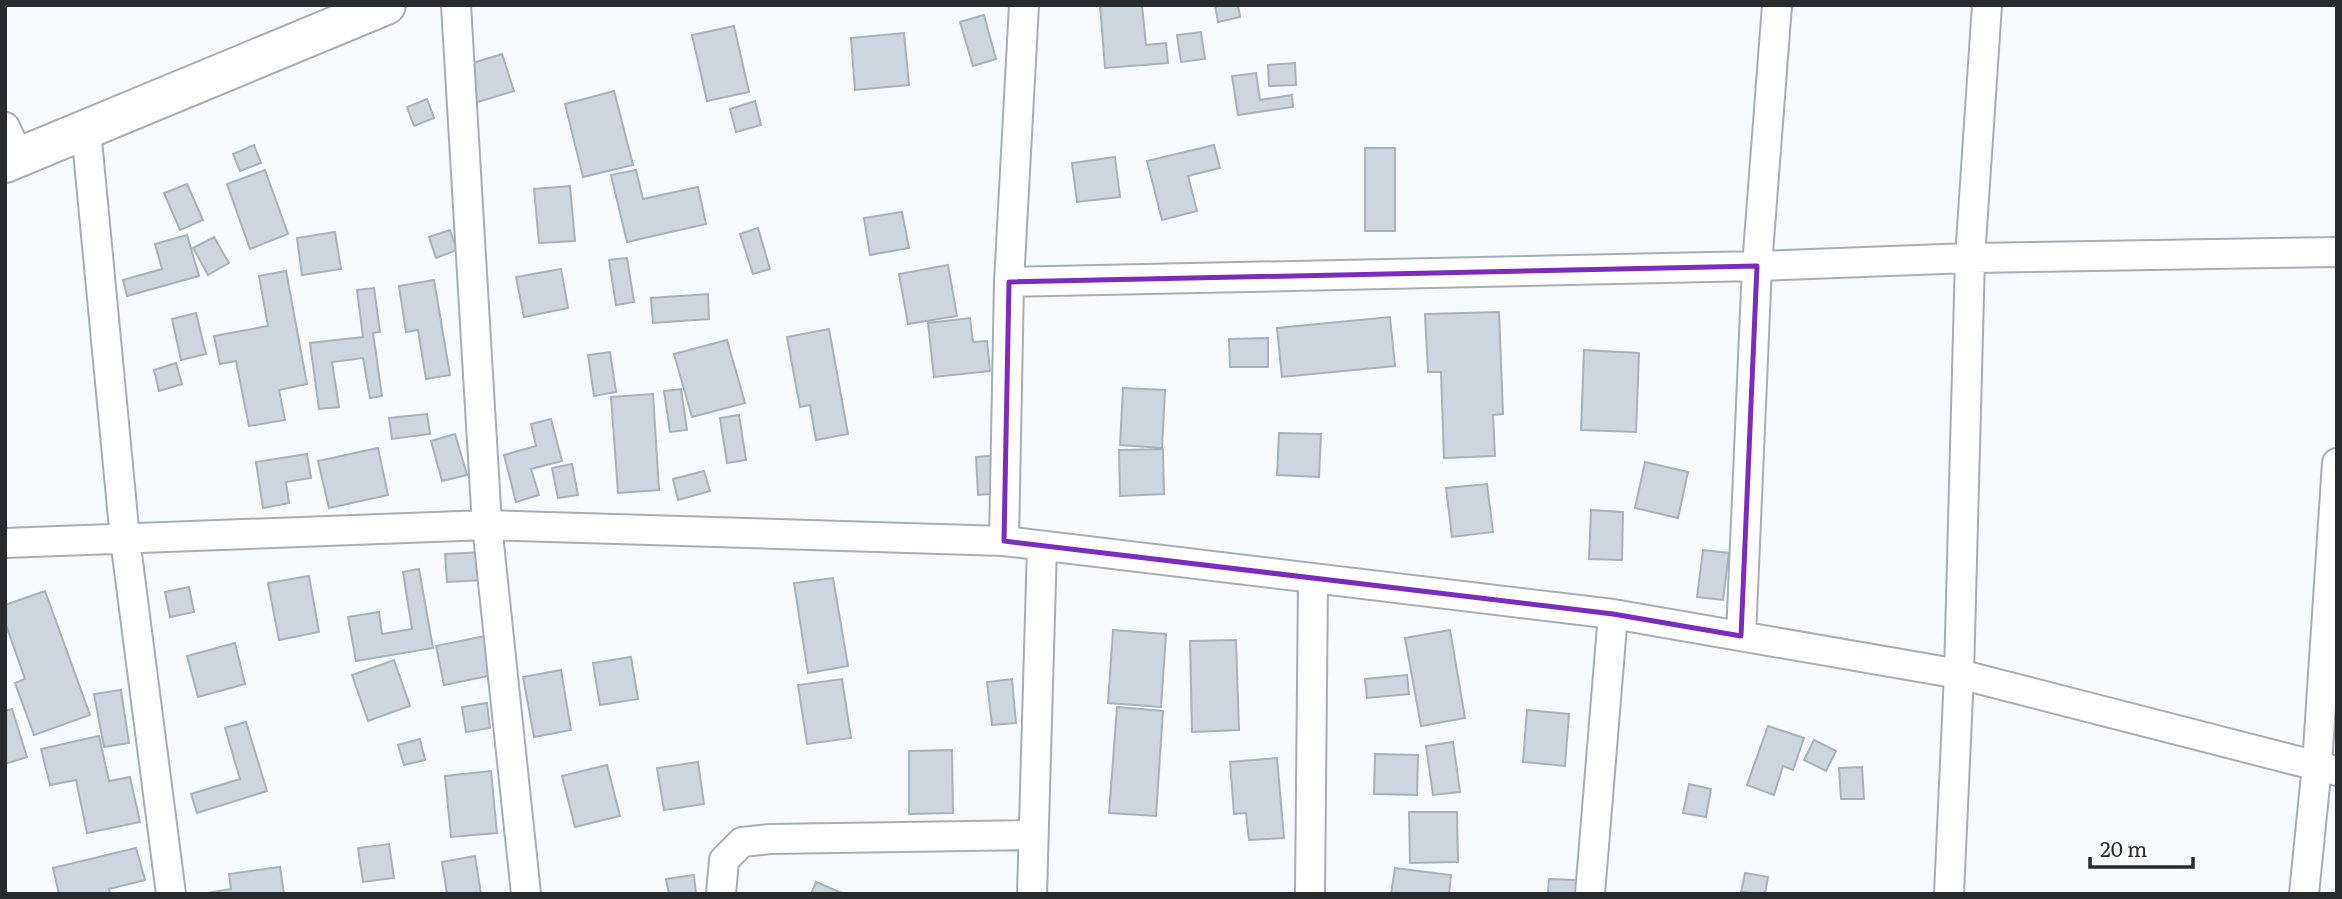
<svg xmlns="http://www.w3.org/2000/svg" width="2342" height="899" font-family="Literata,serif">
<style>
.building{fill:#cdd5df;stroke:#a9b1ba;stroke-width:2}
.lines{fill:none;stroke-linecap:round;stroke-linejoin:round}
.street-casing{stroke:#a6adb7;stroke-width:32}
.secondary-casing{stroke:#a6adb7;stroke-width:42}
.street{stroke:#fff;stroke-width:28}
.secondary{stroke:#fff;stroke-width:38}
.marked{fill:none;stroke:#7b2cbf;stroke-width:5;stroke-linejoin:round}
</style>
<rect width="100%" height="100%" fill="#f7fbff"/>
<!-- building -->
<path class="building" d="M1100,5h42l4,40 20,-2 2,20 -63,5z
M1215,5h23l2,12 -22,5z
M984,15l12,44 -23,7 -13,-44z
M734,26l15,66 -42,9 -15,-66z
M1201,32l4,27 -24,3 -4,-27z
M904,33l5,52 -54,5 -4,-52z
M502,54l12,37 -43,13 -11,-37z
M1295,63l1,22 -27,1 -1,-21z
M1256,73l4,27 32,-5 1,12 -55,8 -6,-39z
M614,91l19,74 -50,12 -18,-73z
M427,99l7,19 -20,8 -7,-19z
M755,101l6,24 -25,7 -6,-23z
M254,145l7,18 -21,8 -7,-17z
M1214,145l6,23 -32,8 9,35 -35,9 -15,-59z
M1365,148h30v83h-30z
M1115,157l5,40 -43,5 -5,-39z
M265,170l23,64 -38,15 -23,-65z
M636,170l7,29 55,-12 8,37 -79,18 -16,-67z
M187,184l16,36 -23,10 -16,-37z
M570,186l5,55 -36,2 -5,-54z
M902,212l7,36 -39,7 -6,-37z
M758,228l12,41 -17,5 -13,-40z
M450,230l7,20 -21,8 -7,-21z
M335,232l6,37 -39,6 -5,-37z
M187,235l12,41 -72,20 -4,-16 39,-11 -7,-25z
M214,237l15,26 -21,12 -15,-27z
M627,258l7,44 -18,3 -7,-45z
M948,265l9,51 -49,8 -9,-50z
M561,269l7,39 -44,9 -8,-40z
M286,271l21,113 -28,6 6,30 -36,6 -13,-65 -16,3 -6,-28 54,-10 -9,-50z
M434,280l16,95 -24,4 -8,-49 -12,2 -7,-46z
M374,288l6,44 -7,1 9,63 -12,2 -7,-40 -31,4 7,45 -20,2 -9,-66 53,-6 -6,-47z
M708,294l1,25 -56,4 -2,-25z
M1499,312l4,102 -10,1 2,41 -51,2 -3,-86h-13l-3,-58z
M196,313l10,41 -25,6 -9,-41z
M1390,317l5,49 -113,11 -5,-49z
M970,318l3,24 14,-1 3,30 -56,6 -6,-54z
M829,329l19,105 -32,6 -6,-35 -10,2 -13,-70z
M1268,338v29h-38l-1,-28z
M727,340l18,63 -53,14 -18,-63z
M1584,350l55,3 -3,79 -55,-2z
M610,352l6,40 -22,4 -6,-41z
M176,363l6,21 -23,7 -5,-21z
M1123,388l42,2 -3,58 -42,-3z
M681,389l6,41 -17,2 -6,-41z
M653,394l6,96 -41,3 -7,-96z
M427,414l3,20 -38,5 -3,-21z
M739,415l7,45 -19,3 -7,-45z
M551,419l11,42 -31,8 8,26 -23,7 -12,-47 32,-9 -5,-22z
M1279,433l42,1 -2,43 -42,-2z
M455,434l12,41 -25,6 -11,-40z
M378,448l10,47 -59,13 -11,-47z
M1163,449l1,45 -44,2 -1,-46z
M307,454l4,24 -25,4 3,21 -26,5 -7,-46z
M1001,455l3,38 -26,2 -2,-38z
M1645,462l43,10 -10,46 -43,-10z
M572,464l6,31 -20,3 -6,-30z
M704,471l6,20 -32,9 -5,-21z
M1487,484l6,48 -41,5 -6,-49z
M1591,510l32,2 -1,48 -33,-1z
M1703,550l26,3 -6,47 -26,-3z
M484,552l2,28 -39,2 -2,-28z
M419,569l14,79 -77,13 -8,-44 31,-5 3,22 30,-5 -9,-57z
M309,576l10,56 -40,8 -11,-57z
M833,578l15,88 -40,7 -14,-90z
M189,587l5,25 -24,5 -5,-25z
M45,591l45,124 -56,20 -19,-52 10,-4 -20,-57v-17z
M1113,630l53,4 -5,73 -53,-4z
M1450,630l15,88 -44,8 -16,-88z
M485,636l8,39 -49,10 -8,-39z
M1236,640l3,90 -47,2 -2,-91z
M235,643l10,41 -47,13 -11,-41z
M631,657l7,42 -38,6 -7,-42z
M394,660l16,46 -42,15 -16,-46z
M561,670l10,60 -37,7 -11,-60z
M1407,675l2,19 -42,4 -2,-19z
M842,679l9,59 -44,6 -9,-59z
M1012,679l4,44 -24,2 -5,-43z
M121,690l8,53 -25,4 -10,-53z
M487,703l3,25 -24,4 -4,-25z
M1117,707l46,4 -7,105 -47,-3z
M12,709l15,48 -22,7v-53z
M1527,710l42,4 -4,52 -42,-4z
M246,722l21,69 -70,22 -6,-19 49,-15 -15,-51z
M1768,726l36,12 -11,32 -10,-4 -9,29 -27,-10z
M99,736l10,45 21,-4 10,45 -53,11 -11,-53 -26,5 -9,-36z
M420,739l5,21 -21,5 -6,-20z
M1814,740l22,11 -10,20 -22,-11z
M1453,742l7,50 -27,3 -7,-49z
M952,750l1,63 -44,1v-63z
M1375,754l43,1 -1,40 -43,-1z
M1277,758l7,80 -35,2 -3,-27 -12,1 -4,-52z
M698,762l6,42 -40,6 -7,-42z
M607,765l13,51 -45,11 -13,-51z
M1862,767l2,32h-23l-2,-31z
M491,771l6,62 -46,4 -6,-61z
M1689,784l22,5 -5,28 -23,-4z
M1409,812h48l1,50 -48,1z
M389,844l5,34 -31,4 -5,-34z
M136,848l9,32 -36,9 1,5h-51l-6,-26z
M475,856l6,38h-34l-5,-32z
M280,867l4,27h-83l30,-5 -2,-15z
M1395,868l56,7 -2,19h-58z
M1745,873l23,4 -3,17 -24,-2z
M694,875l2,19h-27l-3,-15z
M1549,879l28,1 -1,14h-28z
M816,882l28,12h-33z"/>
<g class="lines">
<!-- street casing -->
<g class="street-casing">
<path id="street" d="M456,5l31,520 39,369
M5,127l14,30
M86,130l39,409 46,355
M1009,282l748,-16 213,-8 367,-6
M1004,541l5,-259 15,-277
M5,543l482,-18 517,16 609,73 346,60 378,97
M1741,636l16,-370 20,-261
M721,894l3,-34 18,-18 28,-3 262,-4
M1032,894l10,-348
M1310,894l3,-316
M1590,894l23,-280
M1949,894l10,-220 11,-416 17,-253
M2304,894l13,-129 20,-302"/>
</g>
<!-- secondary casing -->
<g class="secondary-casing">
<path id="secondary" d="M5,163l381,-158"/>
</g>
<!-- street -->
<use href="#street" class="street"/>
<!-- secondary -->
<use href="#secondary" class="secondary"/>
</g>
<!-- marked area -->
<path class="marked" d="M1757,266l-16,370 -128,-22 -609,-73 5,-259z"/>
<!-- border -->
<rect width="2342" height="899" fill="none" stroke="#282a2e" stroke-width="14"/>
<!-- scale -->
<path d="M2090 857v10h103v-10" fill="none" stroke="#282a2e" stroke-width="3.5"/>
<text x="2100" y="857" font-size="21" fill="#282a2e" stroke="#ffffff" stroke-width="5" paint-order="stroke">20 m</text>
</svg>
